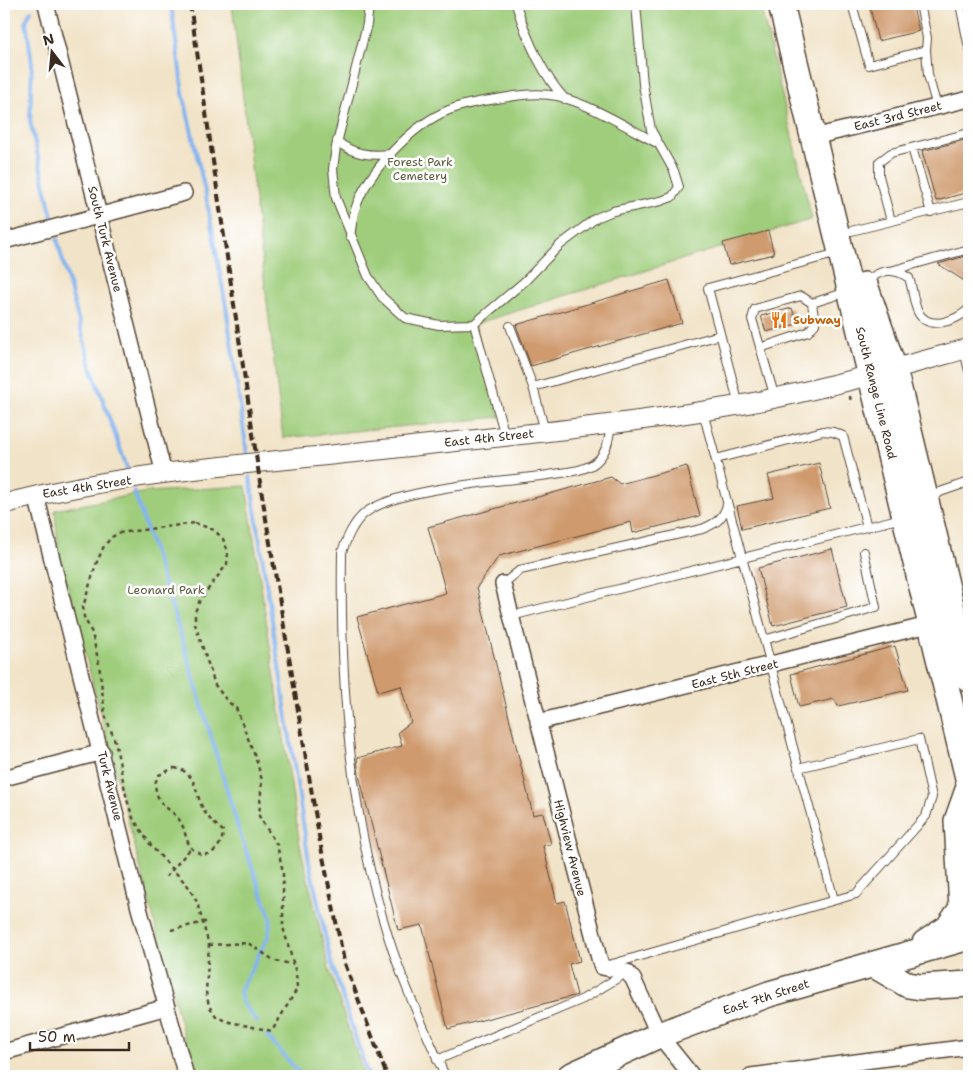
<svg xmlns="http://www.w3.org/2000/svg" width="973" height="1080" font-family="'Shantell Sans',sans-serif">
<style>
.green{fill:#9fcd7b;stroke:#6d7c4c}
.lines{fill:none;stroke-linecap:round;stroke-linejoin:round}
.stream{stroke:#84b4ef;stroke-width:4}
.building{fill:#cf9a6d}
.service-casing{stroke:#564637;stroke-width:10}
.minor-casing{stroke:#564637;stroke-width:18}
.tertiary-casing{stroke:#564637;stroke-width:21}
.primary-casing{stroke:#564637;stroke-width:28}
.path{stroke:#564637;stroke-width:2.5;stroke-dasharray:4 4;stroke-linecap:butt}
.service{stroke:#fff;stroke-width:8}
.minor{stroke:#fff;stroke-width:15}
.tertiary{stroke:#fff;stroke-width:19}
.primary{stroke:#fff;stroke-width:25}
.rail{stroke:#3b2a1e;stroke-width:4;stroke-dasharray:8 4;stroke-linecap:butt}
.labels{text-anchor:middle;stroke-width:5;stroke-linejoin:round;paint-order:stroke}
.street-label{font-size:12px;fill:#3b2a1e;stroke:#fff}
.park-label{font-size:12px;fill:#595b3a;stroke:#fff}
.food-label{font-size:12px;font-weight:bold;fill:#c56008;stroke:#fff;text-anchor:start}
</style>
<rect width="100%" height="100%" fill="#fff"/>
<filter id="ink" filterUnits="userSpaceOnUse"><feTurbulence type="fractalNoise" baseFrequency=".02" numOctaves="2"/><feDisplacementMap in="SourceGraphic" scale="10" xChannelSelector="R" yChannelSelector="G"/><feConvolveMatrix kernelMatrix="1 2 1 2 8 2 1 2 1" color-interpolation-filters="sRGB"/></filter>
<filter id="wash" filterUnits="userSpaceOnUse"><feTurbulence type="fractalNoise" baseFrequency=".0096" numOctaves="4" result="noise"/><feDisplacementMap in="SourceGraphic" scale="20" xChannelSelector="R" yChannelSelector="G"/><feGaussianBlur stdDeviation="1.12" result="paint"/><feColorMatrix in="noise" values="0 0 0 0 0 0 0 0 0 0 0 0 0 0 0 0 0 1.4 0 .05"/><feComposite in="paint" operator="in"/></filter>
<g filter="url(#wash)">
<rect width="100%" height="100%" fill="#f1e3c7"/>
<!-- green -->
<path class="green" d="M232,4h528l52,215 -337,105 25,93 -217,21z
M246,486l54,359 29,124 35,107h-170l-136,-528 -3,-38 92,-18z"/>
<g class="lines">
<!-- stream -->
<path class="stream" d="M171,4l12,89 23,103 20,110 21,147
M31,11l-5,10 6,42 -2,58 22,96
M57,239l34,128 36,101
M250,477l59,385 22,99 37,115
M134,491l46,141 60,202 31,85 -3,18 -28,54 2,11 15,20
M267,1036l35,40"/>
</g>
<g id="blocks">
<!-- building -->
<path class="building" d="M869,4h43l7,27 -41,10z
M969,139v53l-33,9 -14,-50z
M768,231l6,23 -45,11 -6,-22z
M969,255v29l-31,-20z
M669,280l13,43 -151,43 -15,-41z
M792,308l5,16 -31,8 -5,-16z
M819,463l11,45 -88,21 -5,-23 37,-8 -6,-23z
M687,466l13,50 -67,17 -2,-11 -132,34 -22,31 56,228 10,-2 8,31 -8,2 14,57 8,-2 15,60 -11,3 8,31 -129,34 -26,-104 -24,5 -39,-155 -2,-17 45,-12 -4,-14 13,-10 -10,-36 -23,6 -21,-75 89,-24 -18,-66 183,-50 9,7z
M832,549l15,58 -74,19 -15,-58z
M895,646l13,44 -70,16 -4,-7 -35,8 -8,-33z"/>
</g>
</g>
<g filter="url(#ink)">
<use href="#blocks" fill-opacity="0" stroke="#564637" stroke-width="1"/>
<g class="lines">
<!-- service casing -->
<g class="service-casing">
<path id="service" d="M369,4l-2,20 -31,123 -3,22 3,29 32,78 14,21 23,21 34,7 35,-1 51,-43 35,-36 36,-27 17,-7 48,-10 11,-4 7,-10 -5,-16 -23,-41 -8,-46 -7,-80
M516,4c10,33 25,69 49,95
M852,4l17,61 57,-15 1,-12 -7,-34
M960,4l9,44
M926,50l2,25 9,32
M337,141c16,14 34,15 54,13
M912,148l19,64
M891,221l-12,-45v-14l12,-9 78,-20
M851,231l118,-29
M350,236c2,-9 2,-18 5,-26 11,-37 58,-86 94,-100 15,-6 32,-9 48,-11 19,-4 41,-7 60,-3 35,9 68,30 100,47
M894,270l75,-21
M866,282c15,-13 26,-15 43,-4 4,11 4,24 9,34 11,20 39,8 51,-3
M474,324l31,112
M510,326l23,61
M760,348l48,-16 7,-8 -3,-21
M964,350l5,21
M775,398l-23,-79 3,-10 46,-13 11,7 35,-11
M739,405l-31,-117 130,-35
M703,412l131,488
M545,431l-12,-44 187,-52
M716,459l107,-28 10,1 10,4 24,91
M931,500l9,-8 29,-10
M503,584l17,-14 182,-41c13,-5 21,-10 25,-24
M511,616l391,-98
M764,640l112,-33 -12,-55
M609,965l247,-71 70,-78 6,-19 -13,-58 -121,29
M437,1060l146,-61 43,-26
M445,1076c-20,-46 -42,-92 -57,-140 -39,-124 -48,-254 -46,-384 5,-14 11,-29 23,-39 32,-25 140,-32 183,-38 15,-3 39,-3 50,-15 10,-10 11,-23 13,-35"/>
</g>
<!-- minor casing -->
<g class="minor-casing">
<path id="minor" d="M46,4l118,470
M826,134l143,-35
M4,241l180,-48
M36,495l103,413 47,168
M503,584l96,374 3,9 25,5 6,7 26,56 33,41
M538,722l394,-98
M4,778l98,-26
M4,1052l163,-45
M751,1076l218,-29"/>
</g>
<!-- tertiary casing -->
<g class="tertiary-casing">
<path id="tertiary" d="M4,504c123,-33 258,-41 384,-55 117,-13 236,-24 352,-44 77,-14 153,-36 229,-57"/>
</g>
<!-- primary casing -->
<g class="primary-casing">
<path id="primary" d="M781,4l188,778
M865,285l29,84 75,310
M925,943l23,-15 14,-20 -5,-87 12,-34
M874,965l34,20 13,2 48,-3
M570,1076l89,-41 110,-41 200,-57"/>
</g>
<!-- path -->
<path class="path" d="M850,396l1,8
M195,523l19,7 9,9 5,13 -1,12 -27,36 -5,12v12l20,61 13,17 8,6 19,48 7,24 -3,36 18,29 6,27v55l13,46 1,16 -25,42 -47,-10 -9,-5 -7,-10 -3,-14 3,-47 -12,-43 -9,-16 -36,-39 -19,-29 -6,-18 -12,-59 -10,-26 -6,-51 -7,-31 -8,-16 -1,-10 13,-43 8,-18 8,-9 7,-4z
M174,768c25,3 20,29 32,46 4,6 11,12 17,17 0,15 -13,30 -28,20 -8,-5 -9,-16 -12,-24 -9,-22 -26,-15 -28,-44l4,-8z
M166,877l25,-29
M171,930l38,-9
M209,945l39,-2 27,18 18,3"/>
<!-- service -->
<use href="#service" class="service"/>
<!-- minor -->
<use href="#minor" class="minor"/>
<!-- tertiary -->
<use href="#tertiary" class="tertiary"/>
<!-- primary -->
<use href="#primary" class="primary"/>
<!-- rail -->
<path class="rail" d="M190,4l71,485 59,353 24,119 43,115"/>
</g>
</g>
<!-- icons -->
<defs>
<g id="restaurant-bare" transform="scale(1.35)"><path d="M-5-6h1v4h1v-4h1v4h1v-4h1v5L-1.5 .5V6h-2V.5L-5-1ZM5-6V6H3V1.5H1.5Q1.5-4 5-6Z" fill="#e8710a" stroke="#fff" stroke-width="2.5" paint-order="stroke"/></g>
</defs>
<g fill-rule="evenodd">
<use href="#restaurant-bare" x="779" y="320"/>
</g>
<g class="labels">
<!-- street labels -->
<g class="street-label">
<text transform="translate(898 116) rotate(-14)" y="4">East 3rd Street</text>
<text transform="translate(105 239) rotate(76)" y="4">South Turk Avenue</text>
<text transform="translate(876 393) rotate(76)" y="4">South Range Line Road</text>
<text transform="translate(489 438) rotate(-6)" y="4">East 4th Street</text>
<text transform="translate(87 487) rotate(-9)" y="4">East 4th Street</text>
<text transform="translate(735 674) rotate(-14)" y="4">East 5th Street</text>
<text transform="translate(110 786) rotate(76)" y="4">Turk Avenue</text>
<text transform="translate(570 848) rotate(76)" y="4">Highview Avenue</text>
<text transform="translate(766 997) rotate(-18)" y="4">East 7th Street</text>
</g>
<!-- park labels -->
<g class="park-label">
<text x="420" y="166">Forest Park<tspan x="420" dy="14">Cemetery</tspan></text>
<text x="166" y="594">Leonard Park</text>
</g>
<!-- food labels -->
<g class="food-label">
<text x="793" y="324">Subway</text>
</g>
</g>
<!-- margin -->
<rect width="973" height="1080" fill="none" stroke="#fff" stroke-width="20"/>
<!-- north arrow -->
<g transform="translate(52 52) rotate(344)" stroke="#ffffff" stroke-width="4" paint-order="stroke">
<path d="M0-4L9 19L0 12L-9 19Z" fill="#3b2a1e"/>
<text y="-8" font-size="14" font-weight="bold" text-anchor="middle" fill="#3b2a1e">N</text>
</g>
<!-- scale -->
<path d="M30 1042v8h99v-8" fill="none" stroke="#3b2a1e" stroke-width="2.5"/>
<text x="38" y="1042" font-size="15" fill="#3b2a1e" stroke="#ffffff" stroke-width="4" paint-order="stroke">50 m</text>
</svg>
